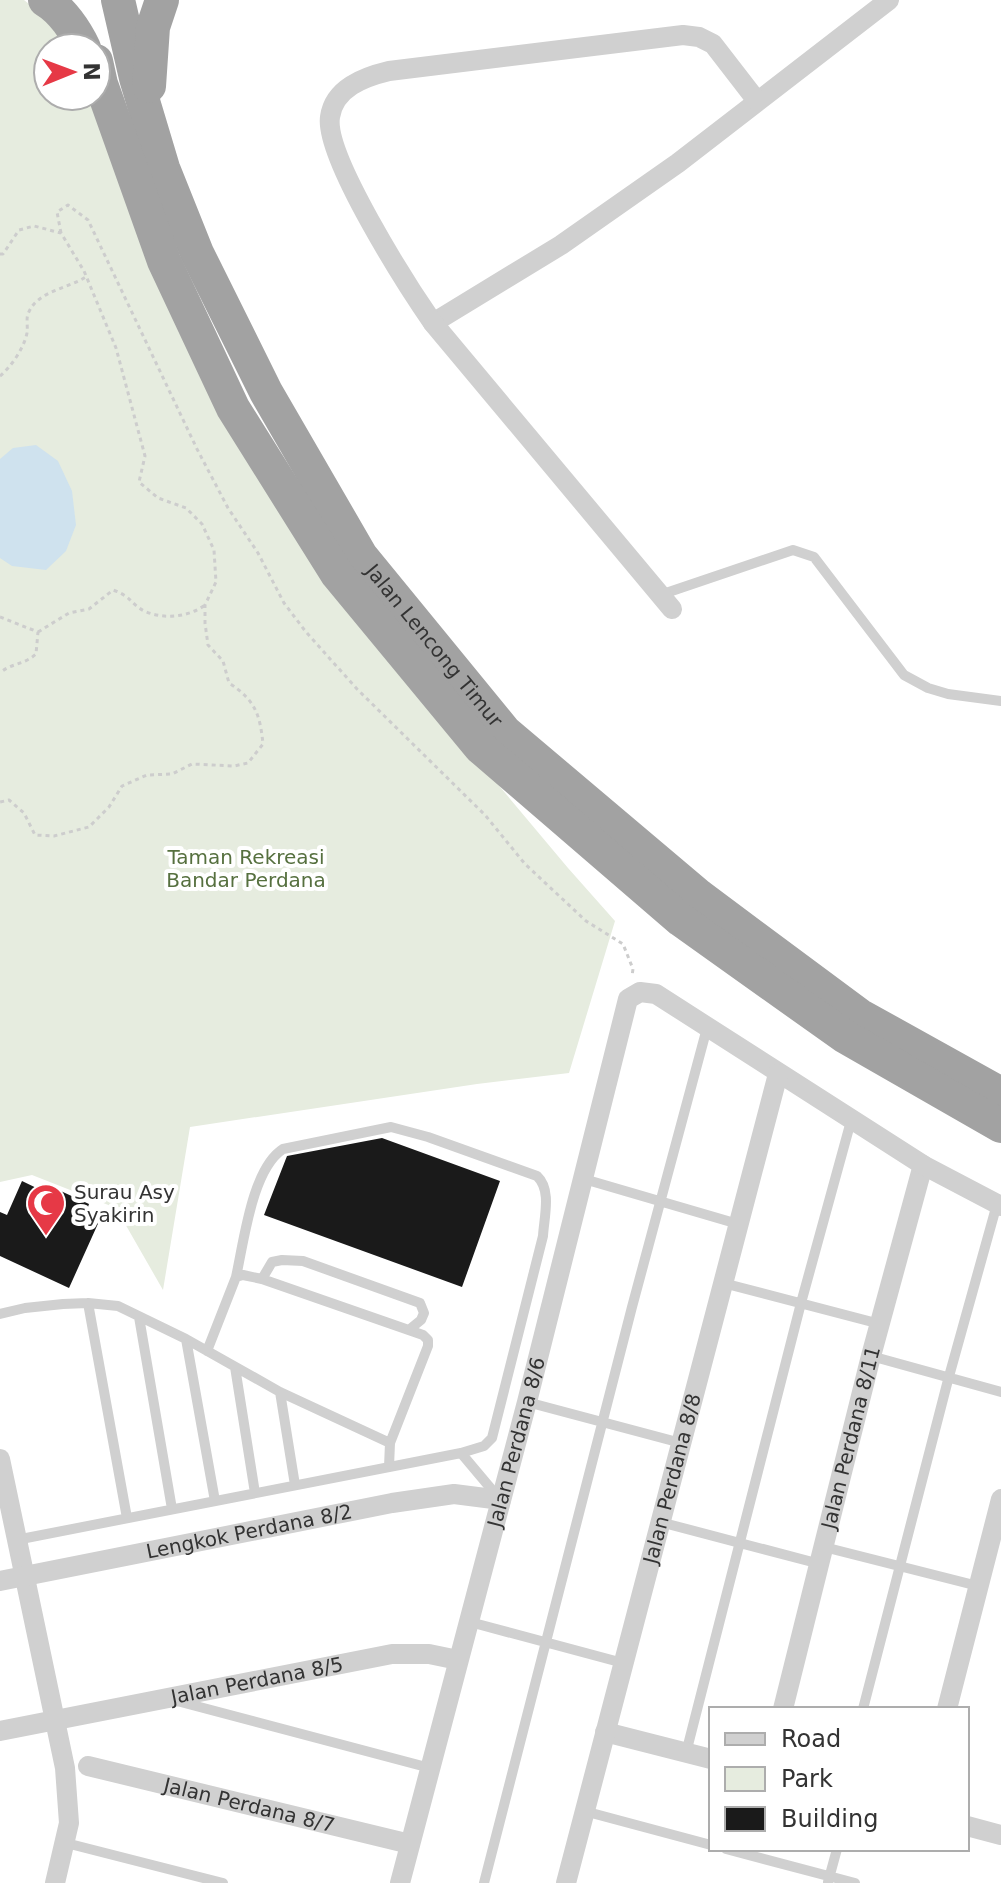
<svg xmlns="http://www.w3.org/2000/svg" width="1001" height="1883" font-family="'DejaVu Sans',sans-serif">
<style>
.green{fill:#e6ecdf}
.water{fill:#cfe2ee}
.building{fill:#1a1a1a}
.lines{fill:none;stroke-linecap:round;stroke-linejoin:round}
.path{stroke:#cdcdcd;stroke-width:3;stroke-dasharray:4 4;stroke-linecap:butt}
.service{stroke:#d0d0d0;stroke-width:10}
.minor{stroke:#d0d0d0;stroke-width:20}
.trunk{stroke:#a2a2a2;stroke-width:34}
.labels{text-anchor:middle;stroke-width:8;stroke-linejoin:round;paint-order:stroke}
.street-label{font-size:20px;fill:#333;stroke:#fff}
.park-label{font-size:20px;fill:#56703f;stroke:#fff}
.poi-label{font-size:20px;fill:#333;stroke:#fff;text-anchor:start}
</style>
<rect width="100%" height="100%" fill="#fff"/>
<!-- green -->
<path class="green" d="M0,0h24l43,34 5,14h-24v48h42l33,91 259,459 186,222 47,53 -46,152 -92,11 -287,43 -27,163 -47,-82 -84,-33 -32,7z"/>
<!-- water -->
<path class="water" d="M36,445l22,16 14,30 4,34 -10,26 -20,19 -34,-4 -12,-8v-99l13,-11z"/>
<!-- building -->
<path class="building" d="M382,1138l118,43 -38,106 -198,-72 23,-59z
M22,1181l27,13 3,-7 37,17 -2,6 14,7 -32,71 -69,-32v-44l7,3z"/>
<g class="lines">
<!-- path -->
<path class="path" d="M61,233l-4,-21 11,-7 20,15 109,229 31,59 30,45 26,50 22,29 51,57 128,126 40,49 61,57 37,23 10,25 -1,7
M0,254h3l16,-24 15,-4 27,7 23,38 32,77 29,108 -6,26 19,16 28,10 16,16 12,26 2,32 -11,23v18l3,22 15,16 6,22c26,17 31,31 34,61l-15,19 -14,3 -42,-2 -20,10 -25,1 -25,11 -13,21 -20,20 -35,9 -19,-1 -11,-22 -15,-13 -9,2
M0,376c11,-9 24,-28 27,-43 1,-6 -1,-14 1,-19 9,-24 41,-25 59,-38
M0,617l38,15 -2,22c-12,11 -25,9 -36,19
M38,632l31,-19 20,-4 24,-19c18,6 18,14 31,21 20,9 45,6 61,-6"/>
<!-- service -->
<path class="service" d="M660,595l133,-45 21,7 90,118 24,13 20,6 53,7
M584,1179l154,45
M262,1279l10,-17 10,-2 21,1 117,42 4,10 -3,7 -11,9
M723,1283l157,41
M88,1303l39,215
M0,1314l25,-6 38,-4 25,-1 30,3 68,33 94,53 110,51 -1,24
M139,1317l33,192
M186,1339l29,162
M207,1351l29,-74 7,-2 19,4 161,56 5,5v6l-38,97
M871,1356l130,36
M235,1367l20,126
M280,1392l15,93
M527,1402l154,41
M461,1453l37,44
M660,1522l160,42
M16,1540l445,-87 23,-7 8,-8 51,-202c1,-19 9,-46 -6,-60l-109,-39 -37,-10 -108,22c-31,20 -39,92 -47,128
M824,1547l154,39
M470,1622l153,41
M177,1701l253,67
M863,1709l85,-329 49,-176
M686,1753l115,-450 50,-182
M584,1811l127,34
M66,1843l157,40
M726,1849l129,34
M828,1882l9,-33
M484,1883l148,-576 75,-279"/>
<!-- minor -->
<g class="minor">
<path d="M433,323l128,-78 117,-82 211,-163"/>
<path d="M672,609l-239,-286c-25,-36 -109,-167 -103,-206 4,-29 34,-40 59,-46l294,-36 16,2 14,7 44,57"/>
<path d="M0,1459l65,309 4,55 -14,60"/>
<path id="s1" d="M0,1581l392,-78 62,-9 47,6"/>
<path id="s2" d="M783,1709l88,-353 52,-191"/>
<path d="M947,1709l54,-210"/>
<path id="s3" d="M0,1731l392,-77h37l29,6"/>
<path d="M605,1732l106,27"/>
<path id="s4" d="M88,1766l322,78"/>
<path d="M967,1826l34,9"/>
<path id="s5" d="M400,1883l127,-481 101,-403 12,-7 16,2 267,171 78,41"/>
<path id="s6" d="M566,1883l212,-809"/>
</g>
<!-- trunk -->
<g class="trunk">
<path d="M45,0c17,10 31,31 39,48"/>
<path id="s7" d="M118,0l18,78 27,90 34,85 69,139 95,164 144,176 194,164 160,119 142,79"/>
<path d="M96,61l5,23 63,177 69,147 104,166 143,173 201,173 163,116 157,90"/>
<path d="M149,86l4,-59 9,-27"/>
</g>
</g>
<!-- icons -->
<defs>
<g id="mosque-pin" transform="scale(2)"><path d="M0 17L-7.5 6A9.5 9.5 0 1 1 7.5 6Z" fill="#e63946" stroke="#fff"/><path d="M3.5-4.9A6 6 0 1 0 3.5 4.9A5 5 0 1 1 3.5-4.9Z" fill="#fff"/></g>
</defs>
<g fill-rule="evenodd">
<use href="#mosque-pin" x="46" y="1203"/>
</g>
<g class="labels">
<!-- street labels -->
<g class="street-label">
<text dy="7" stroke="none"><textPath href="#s7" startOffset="726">Jalan Lencong Timur</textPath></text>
<text dy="7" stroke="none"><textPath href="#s2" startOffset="280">Jalan Perdana 8/11</textPath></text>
<text dy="7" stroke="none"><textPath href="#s5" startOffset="456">Jalan Perdana 8/6</textPath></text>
<text dy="7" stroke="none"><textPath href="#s6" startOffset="418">Jalan Perdana 8/8</textPath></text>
<text dy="7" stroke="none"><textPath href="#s1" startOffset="254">Lengkok Perdana 8/2</textPath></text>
<text dy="7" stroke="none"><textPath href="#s3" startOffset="262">Jalan Perdana 8/5</textPath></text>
<text dy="7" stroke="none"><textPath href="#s4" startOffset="166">Jalan Perdana 8/7</textPath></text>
</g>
<!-- park labels -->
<g class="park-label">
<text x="246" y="864">Taman Rekreasi<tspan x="246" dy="23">Bandar Perdana</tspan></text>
</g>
<!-- poi labels -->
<g class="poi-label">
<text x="74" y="1199">Surau Asy<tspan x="74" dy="23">Syakirin</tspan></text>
</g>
</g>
<!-- legend -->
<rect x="709" y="1707" width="260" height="144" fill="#ffffff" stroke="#adadad" stroke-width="2"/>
<rect x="725" y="1733" width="40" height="12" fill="#d0d0d0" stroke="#adadad" stroke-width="2"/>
<text x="781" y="1747" font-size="24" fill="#333333">Road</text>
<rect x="725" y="1767" width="40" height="24" fill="#e6ecdf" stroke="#adadad" stroke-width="2"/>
<text x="781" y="1787" font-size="24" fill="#333333">Park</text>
<rect x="725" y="1807" width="40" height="24" fill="#1a1a1a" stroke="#adadad" stroke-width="2"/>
<text x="781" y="1827" font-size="24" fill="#333333">Building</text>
<!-- north arrow -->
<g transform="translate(72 72) rotate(89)"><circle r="38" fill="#ffffff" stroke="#adadad" stroke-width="2"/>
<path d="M0-6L14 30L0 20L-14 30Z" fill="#e63946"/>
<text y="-12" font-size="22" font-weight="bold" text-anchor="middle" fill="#333333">N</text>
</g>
</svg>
